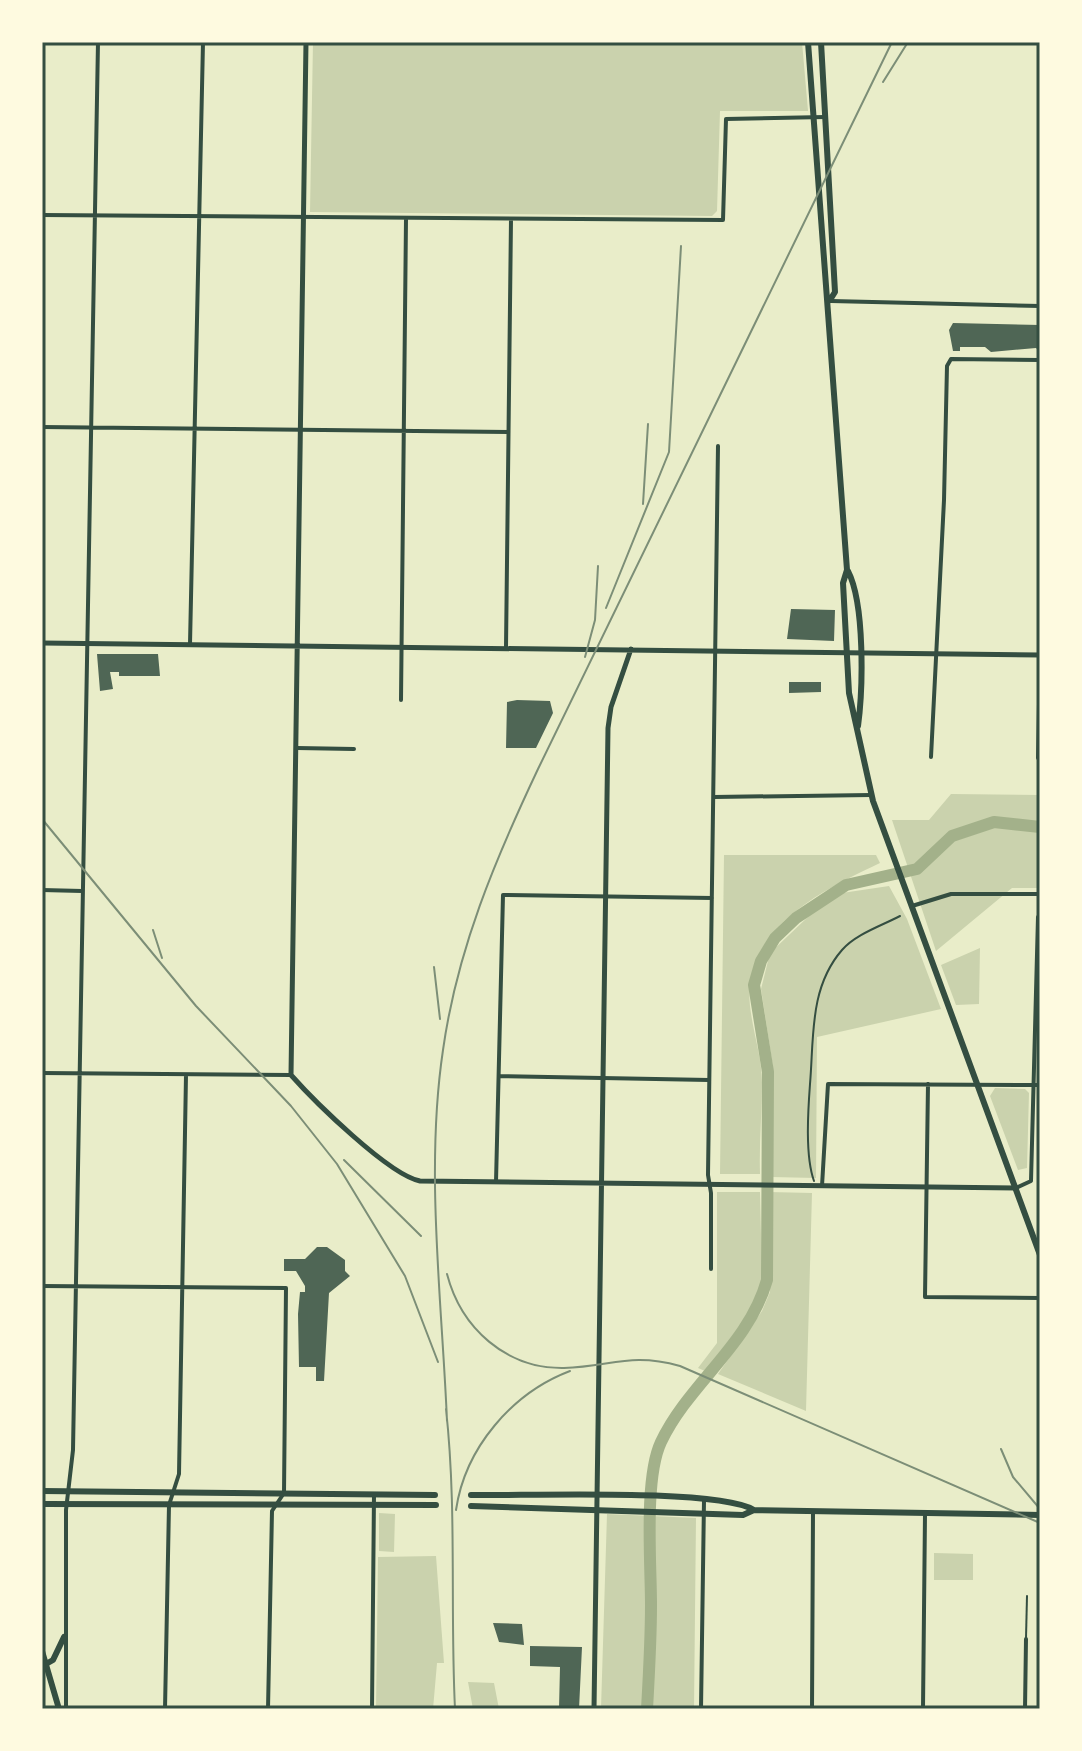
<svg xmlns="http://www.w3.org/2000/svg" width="1082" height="1751" font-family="Karla,sans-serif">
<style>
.green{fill:#cad2ad}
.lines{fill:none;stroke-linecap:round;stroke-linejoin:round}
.river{stroke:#a3b18a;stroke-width:12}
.building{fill:#4f6655}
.path{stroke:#344e41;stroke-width:2}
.service{stroke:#344e41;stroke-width:2}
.minor{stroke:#344e41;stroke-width:4}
.tertiary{stroke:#344e41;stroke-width:5}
.secondary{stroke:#344e41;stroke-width:6}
.rail{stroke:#7c8e77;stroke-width:2}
.neatline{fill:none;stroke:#344e41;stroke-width:3}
</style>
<rect width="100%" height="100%" fill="#e9edc9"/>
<!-- green -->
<path class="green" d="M313,42h489l6,69h-88l-3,100 -5,5 -402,-4z
M951,794l89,1v93h-28l-76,63 -44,-131h37z
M724,855h152l4,8c-51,24 -122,58 -130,120 -4,32 12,67 12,99 0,31 -3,61 -2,92h-40z
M889,886l18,33 34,90 -124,28 -1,141 -45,-1 2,-110 -12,-78 9,-36 40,-38 32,-22z
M980,948l-1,56 -23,1 -15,-40z
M995,1088l30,1 4,4 -2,75 -9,2 -28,-74z
M717,1192h43l2,86 -8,30 -49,63 -7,-3 19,-25z
M769,1192l43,1 -6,218 -88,-37 44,-63 8,-19z
M379,1513l16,1 -1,38 -15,-1z
M607,1514l89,4 -2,191h-93z
M934,1553l39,1v26h-39z
M436,1556l8,107h-7l-4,46h-57l2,-152z
M468,1682l26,1 5,26h-26z"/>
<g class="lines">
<!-- river -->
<path class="river" d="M647,1709c2,-35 4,-69 4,-104 0,-42 -7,-127 10,-163 28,-59 88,-97 106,-162l1,-208 -14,-87 7,-24 14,-23 21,-20 50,-33 71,-16 35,-33 42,-14 46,5"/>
</g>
<!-- building -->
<path class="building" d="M953,323l87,2v27l-4,-4 -45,4 -6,-5h-25v4h-7l-4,-21z
M791,609l44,1 -1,31 -47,-2z
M97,654h61l2,22h-41v-4h-9l3,17 -13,2z
M789,682h32v10l-32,1z
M517,700l33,1 3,12 -17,35h-30l1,-46z
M317,1247h10l18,13v11l5,5 -21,17 -5,88h-8v-14h-17l-1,-53 2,-22h5v-6l-9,-15h-12v-12h21z
M493,1623l29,1 2,21 -25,-3z
M530,1646l52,1 -3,62h-20l1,-42 -30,-1z"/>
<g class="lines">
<!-- path -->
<path class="path" d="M814,1181c-9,-25 -6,-70 -4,-97 4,-46 -1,-96 32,-134 14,-16 39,-24 58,-34"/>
<!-- service -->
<path class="service" d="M1026,1638l1,-42"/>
<!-- minor -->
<path class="minor" d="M42,215l681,5 3,-101 99,-2
M831,301l209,5
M42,427l466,5
M190,644l13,-602
M506,648l5,-429
M401,700l5,-481
M297,748l57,1
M931,757l13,-257 3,-134 4,-7 89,1
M1038,758l2,-108
M714,797l157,-2
M42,890l40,1
M912,906l39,-12h89
M42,1073l249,2
M499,1076l210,4
M928,1084l-3,213 115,1
M496,1182l7,-287 209,3
M822,1186l6,-102 212,1
M1016,1188l15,-7 7,-264
M711,1269v-76l-3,-18 10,-729
M42,1286l244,2 -2,205 -12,18 -4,198
M66,1709v-199l7,-60 25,-1408
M165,1709l4,-204 10,-31 7,-399
M372,1709l2,-215
M701,1709l3,-209
M812,1709l1,-197
M923,1709l2,-195
M1025,1709l1,-70"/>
<!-- tertiary -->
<path class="tertiary" d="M306,42l-15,1033c23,26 98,100 129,106l596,7
M42,643l998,12
M594,1709l14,-981 3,-21 20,-58"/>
<!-- secondary -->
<path class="secondary" d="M808,42l39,528 -4,13 6,110 24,108 167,454
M821,42l14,250 -5,8
M848,571c17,33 15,118 10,155
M42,1491l393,4
M471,1495c55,1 245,-7 283,15
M42,1504l394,1
M471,1506l272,9 11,-5 286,5
M42,1651l17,58
M46,1664l7,-4 11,-23"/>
<!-- rail -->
<path class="rail" d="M883,82l25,-40
M643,504l5,-80
M606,608l63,-156 12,-206
M585,657l10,-37 3,-54
M42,819l154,187 95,100 46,58 68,112 33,86
M153,930l9,28
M434,967l6,52
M344,1160l77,76
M447,1274c14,54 59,95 117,94 47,-1 65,-16 116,-2l360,157
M446,1409c11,100 4,200 9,300
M447,1421c-5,-120 -22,-251 -4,-371 14,-100 52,-190 95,-281l354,-727
M1001,1449l12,28 27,32
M456,1510c9,-62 56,-117 114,-139"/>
</g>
<!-- border -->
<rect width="1082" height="1751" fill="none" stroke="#fefae0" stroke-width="88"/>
<rect x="44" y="44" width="994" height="1663" class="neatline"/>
</svg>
